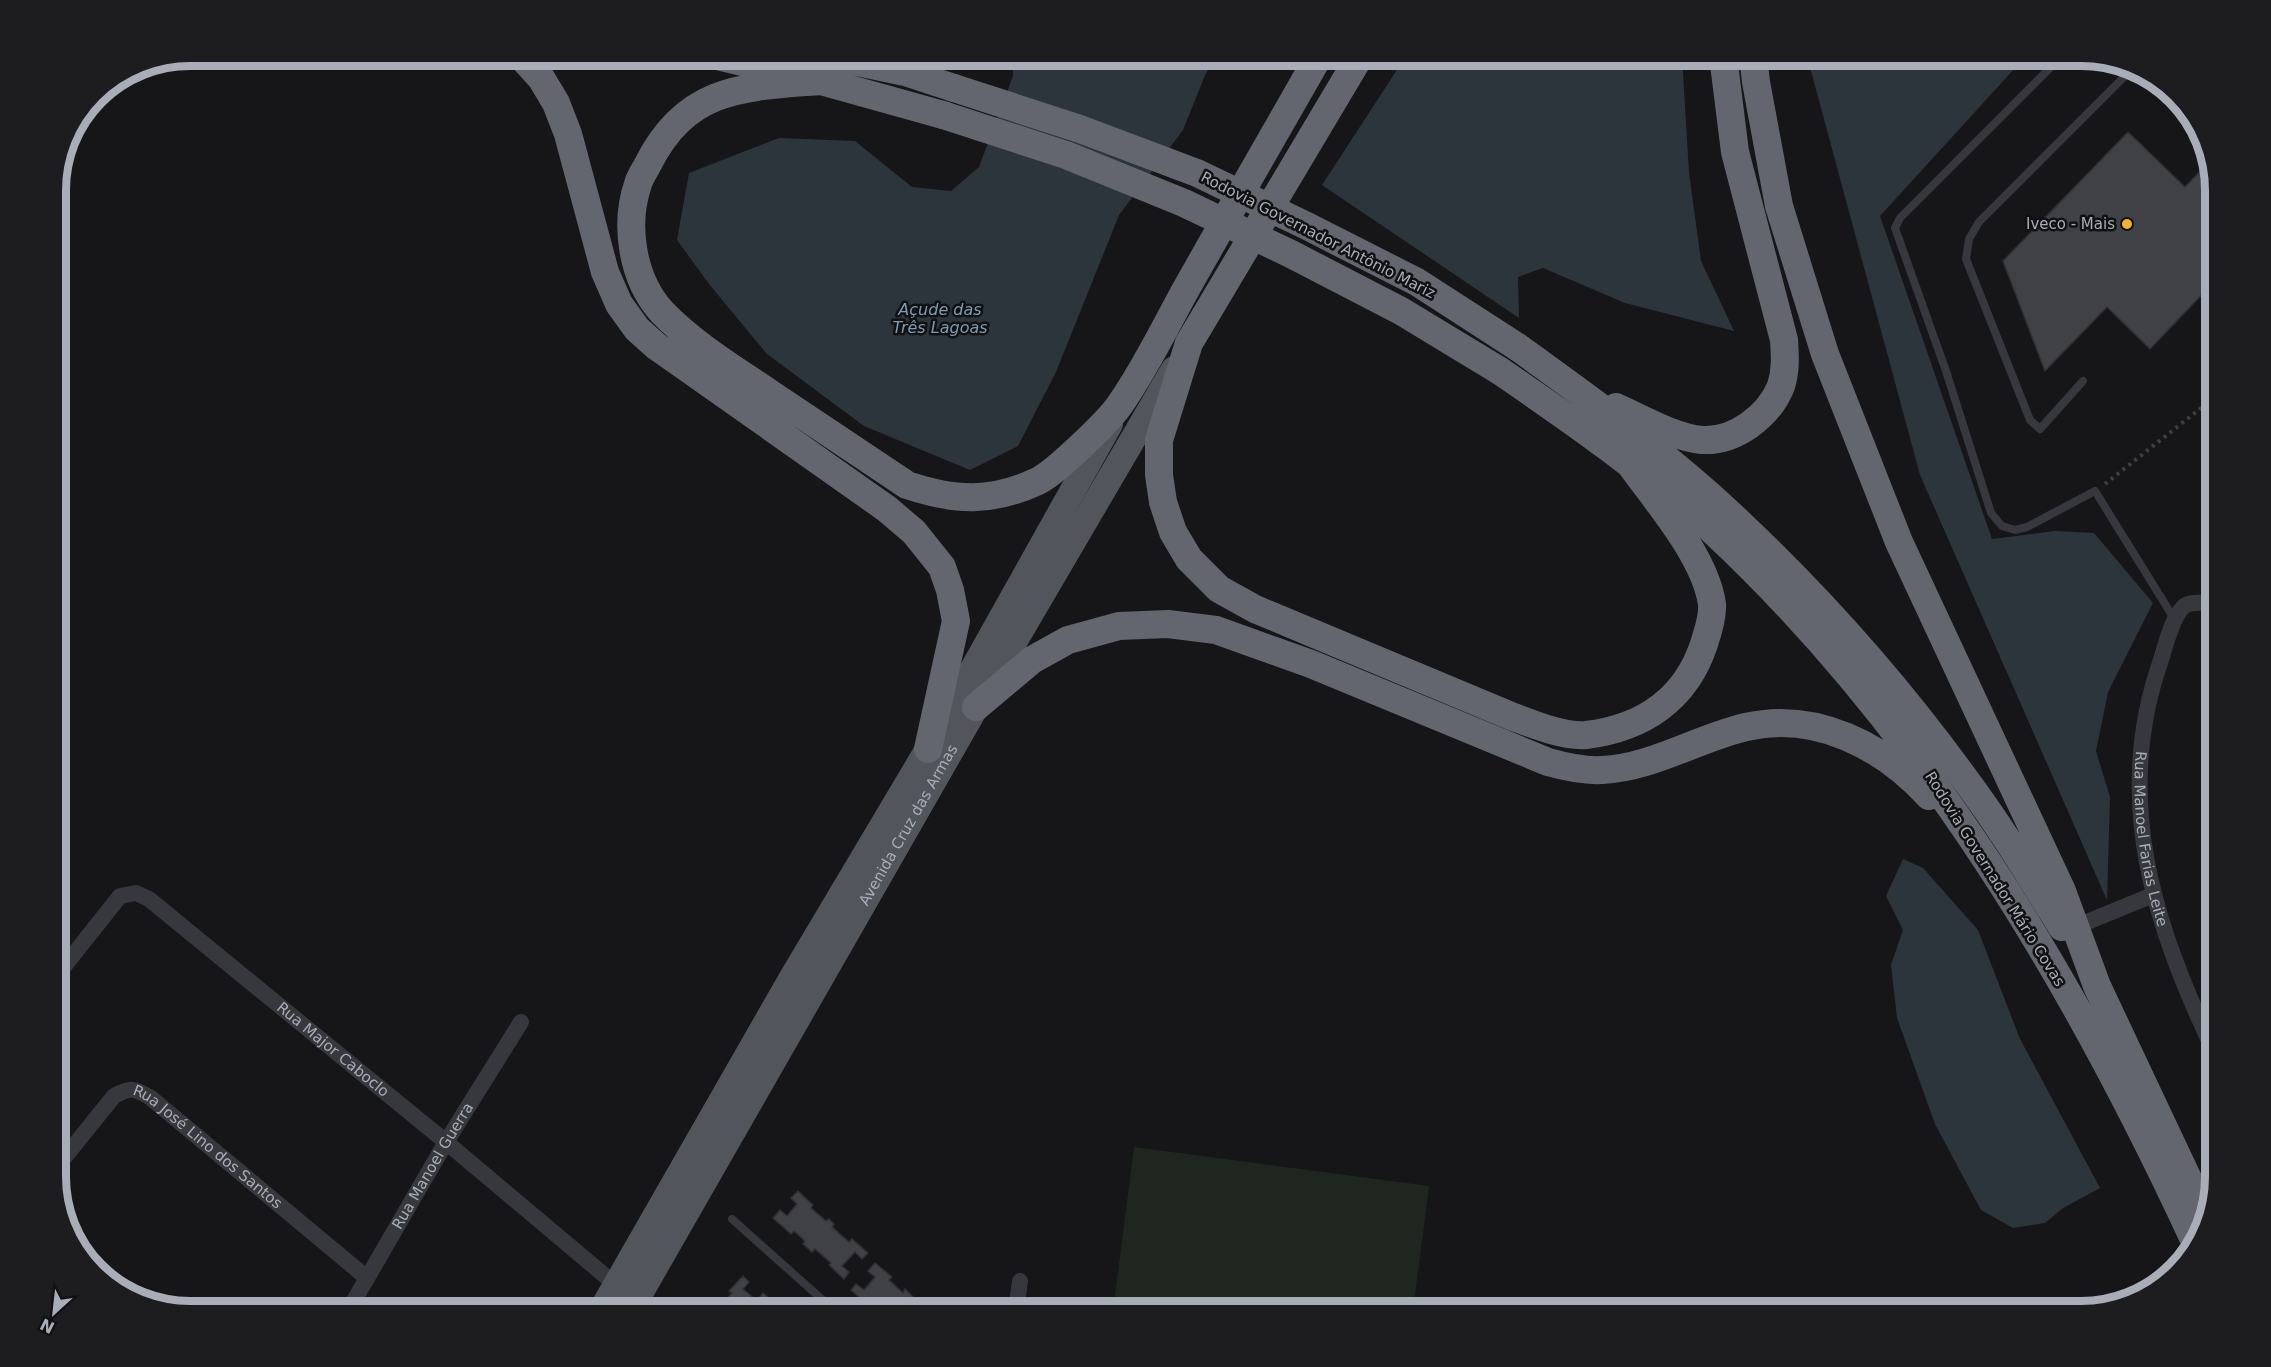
<svg xmlns="http://www.w3.org/2000/svg" width="2271" height="1367" font-family="'DejaVu Sans',sans-serif">
<style>
.green{fill:#1e261f}
.water{fill:#2c353c}
.building{fill:#404145;stroke:#303034;stroke-width:1.5}
.lines{fill:none;stroke-linecap:round;stroke-linejoin:round}
.path{stroke:#3d3f44;stroke-width:4;stroke-dasharray:3 4.5;stroke-linecap:butt}
.lane{stroke:#37383d;stroke-width:8}
.street{stroke:#37383d;stroke-width:16}
.primary{stroke:#53555c;stroke-width:26}
.highway{stroke:#63666e;stroke-width:28}
.highway-bridge{stroke:#63666e;stroke-width:28}
.poi-dot{fill:#f2b134;stroke:#111113;stroke-width:2}
.labels{text-anchor:middle;stroke-width:5;stroke-linejoin:round;paint-order:stroke}
.poi-label{font-size:15px;fill:#a8adb8;stroke:#111113;text-anchor:end}
.street-label{font-size:15px;fill:#a8adb8;stroke:#111113}
.water-label{font-size:16px;font-style:italic;fill:#7f9bb3;stroke:#111113}
.rim{fill:none;stroke:#a8adb8;stroke-width:8}
</style>
<rect width="100%" height="100%" fill="#161618"/>
<!-- green -->
<path class="green" d="M1134,1147l295,39 -16,125h-300z"/>
<!-- water -->
<path class="water" d="M1013,56h204l-11,17 -23,57 -64,85 -63,157 -38,74 -48,24 -106,-44 -97,-72 -58,-70 -32,-44 12,-67 90,-35 76,3 57,46 39,4 28,-24 34,-91z
M1406,56h276l7,117 12,88 33,70 -109,-28 -82,-35 -25,9 1,41 -197,-133z
M1807,56h219l-146,160 112,323 63,-8 39,2 59,70 -45,89 -12,59 14,46 -3,103 -187,-425z
M1903,859l20,9 55,62 42,109 80,149 -37,20 -18,15 -32,5 -32,-18 -46,-86 -38,-106 -6,-53 12,-35 -17,-34z"/>
<!-- building -->
<path class="building" d="M2128,132l57,55 24,-25 6,19v100l-65,68 -43,-42 -62,64 -42,-110z
M798,1191l15,14 -2,3 15,13 3,-2 5,5 -2,3 17,15 3,-3 16,14 -6,6 -7,-7 -13,14 7,6 -5,7 -15,-14 2,-2 -16,-14 -3,3 -9,-8 2,-3 -11,-10 -3,3 -18,-16 7,-8 7,6 10,-12 -6,-6z
M875,1263l17,14 -3,3 14,13 2,-4 8,8 -3,3 14,11h-42l-11,-9 -3,3 -17,-15 5,-6 8,6 11,-13 -7,-6z
M743,1276l6,6 -6,7 14,12 6,-8 7,6 -12,12h-50l6,-6 4,3 14,-15 -3,-2z"/>
<g class="lines">
<!-- path -->
<path class="path" d="M2105,484l110,-87"/>
<!-- lane -->
<path class="lane" d="M2062,56l-162,162 -5,10 51,143 45,142 11,13 13,4 12,-3 68,-36 80,129
M2083,381l-43,48 -10,-9 -64,-161 3,-20 10,-17 153,-153
M732,1219l103,92"/>
<!-- street -->
<g class="street">
<path id="s1" d="M2215,602c-8,1 -19,0 -27,2 -14,5 -23,43 -27,56 -49,138 -7,267 54,393"/>
<path d="M2075,927l78,-32"/>
<path id="s2" d="M58,974l62,-78 16,-3 13,6 297,243 170,143"/>
<path id="s3" d="M56,1168l58,-72c17,-9 20,-8 37,2l216,180"/>
<path id="s4" d="M348,1311l98,-169 75,-120"/>
<path d="M1016,1311l4,-30"/>
</g>
<!-- primary -->
<g class="primary">
<path d="M601,1311l189,-330 138,-232 182,-325"/>
<path id="s5" d="M630,1311l346,-604 198,-338"/>
</g>
<!-- highway -->
<path class="highway" d="M521,56l20,22 15,25 12,31 37,138 14,32 18,25 19,17 231,163 27,23 28,35 8,23 6,31 -28,128
M717,56l104,25 122,34
M829,56l76,16 49,16
M1360,56l-171,287 -30,97v35l4,27 10,30 16,27 30,30 36,20 256,107c22,8 52,21 75,19 57,-7 100,-36 118,-91 4,-12 9,-28 8,-40 -7,-49 -57,-104 -85,-144
M1753,56l3,26 23,124 46,148 74,188 163,349 35,95 108,229
M821,81c-76,6 -134,5 -173,83 -3,6 -8,13 -10,20 -14,41 -6,95 24,128 32,33 71,56 109,82 45,30 90,60 136,91 48,16 84,18 131,-4 18,-9 72,-61 83,-78 25,-36 44,-76 65,-114 44,-78 89,-156 133,-233
M1519,348c72,52 146,105 211,166 86,80 166,170 235,265 35,47 66,98 97,148
M1500,371c58,40 116,80 170,125 15,11 31,23 44,36 212,198 362,452 483,714
M1616,407c27,12 57,30 86,33 33,2 67,-24 79,-54 5,-15 4,-30 3,-46l-49,-188 -12,-96
M976,707l56,-47 36,-20 51,-14 49,-2 48,6 95,34 237,98c18,5 36,9 54,8 50,-2 96,-32 144,-43 70,-16 137,19 183,69"/>
<!-- highway-bridge -->
<path class="highway-bridge" d="M954,88l126,41 117,44 110,53 110,56 102,66
M943,115l123,40 118,48 107,51 110,57 99,60"/>
</g>
<!-- markers -->
<circle class="poi-dot" cx="2127" cy="224" r="6"/>
<g class="labels">
<!-- poi labels -->
<g class="poi-label">
<text x="2115" y="229">Iveco - Mais</text>
</g>
<!-- street labels -->
<g class="street-label">
<text transform="translate(1318 235) rotate(27)" y="5">Rodovia Governador Antônio Mariz</text>
<text dy="5" stroke="none"><textPath href="#s5" startOffset="560">Avenida Cruz das Armas</textPath></text>
<text dy="5" stroke="none"><textPath href="#s1" startOffset="273">Rua Manoel Farias Leite</textPath></text>
<text transform="translate(1995 879) rotate(58)" y="5">Rodovia Governador Mário Covas</text>
<text dy="5" stroke="none"><textPath href="#s2" startOffset="368">Rua Major Caboclo</textPath></text>
<text dy="5" stroke="none"><textPath href="#s3" startOffset="207">Rua José Lino dos Santos</textPath></text>
<text dy="5" stroke="none"><textPath href="#s4" startOffset="168">Rua Manoel Guerra</textPath></text>
</g>
<!-- water labels -->
<g class="water-label">
<text x="940" y="315">Açude das<tspan x="940" dy="18">Três Lagoas</tspan></text>
</g>
</g>
<!-- crop -->
<path d="M0 0H2271V1367H0ZM190 66H2081A124 124 0 0 1 2205 190V1177A124 124 0 0 1 2081 1301H190A124 124 0 0 1 66 1177V190A124 124 0 0 1 190 66Z" fill="#1d1d20" fill-rule="evenodd"/>
<path class="rim" d="M190 66H2081A124 124 0 0 1 2205 190V1177A124 124 0 0 1 2081 1301H190A124 124 0 0 1 66 1177V190A124 124 0 0 1 190 66Z"/>
<!-- north arrow -->
<g transform="translate(54 1313) rotate(207)" stroke="#111113" stroke-width="4.5" paint-order="stroke">
<path d="M0-4.5L10 22L0 15L-10 22Z" fill="#a8adb8"/>
<text y="-9" font-size="16" font-weight="bold" text-anchor="middle" fill="#a8adb8">N</text>
</g>
</svg>
